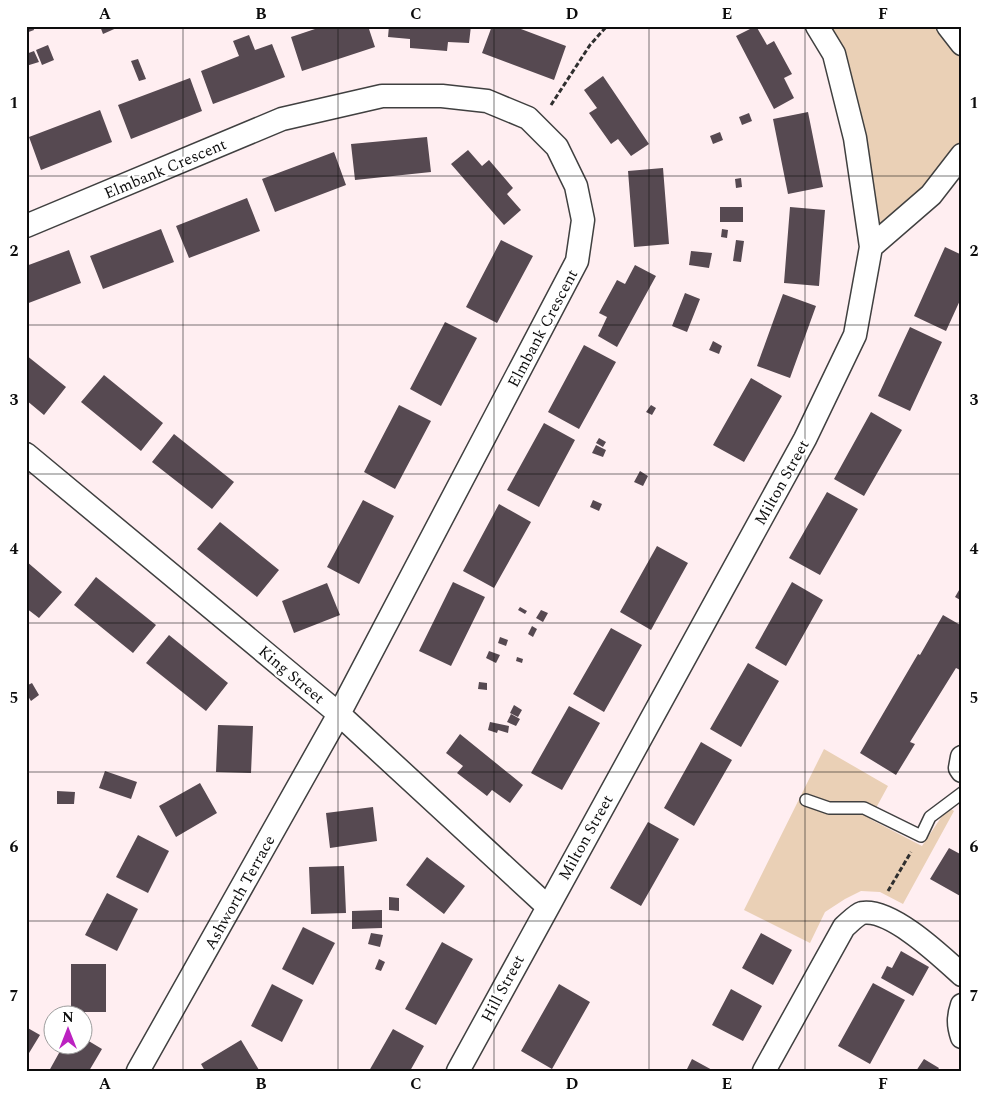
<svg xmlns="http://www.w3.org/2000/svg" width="988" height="1097" font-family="Spectral,serif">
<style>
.green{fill:#ead0b6}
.building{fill:#564951}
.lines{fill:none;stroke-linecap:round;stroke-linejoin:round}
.service-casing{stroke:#404040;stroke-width:14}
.minor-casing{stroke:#404040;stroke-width:25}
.path{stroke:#2f2f2f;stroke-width:3;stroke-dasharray:5 2.5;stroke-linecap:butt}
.service{stroke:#fff;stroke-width:11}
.minor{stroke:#fff;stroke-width:22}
.grid{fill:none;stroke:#0d0d0d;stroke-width:1;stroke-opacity:0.55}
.labels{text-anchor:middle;stroke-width:5;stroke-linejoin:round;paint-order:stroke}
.street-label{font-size:16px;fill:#0d0d0d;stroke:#fff}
.neatline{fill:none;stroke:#0d0d0d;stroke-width:2}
.grid-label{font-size:16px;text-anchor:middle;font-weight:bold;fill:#0d0d0d}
</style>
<rect width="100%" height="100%" fill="#ffeef1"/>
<!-- green -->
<path class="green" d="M817,26h131l14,18v111l-91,92z
M824,749l64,37 -18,33 52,27 26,-39 6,4 -51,93 -23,-12 -19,-1 -16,8 -20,13 -15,31 -66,-33z"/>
<!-- building -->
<path class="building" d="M26,26h7l1,4 -8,3z
M100,26h21l-18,8z
M324,26h44l7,21 -73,24 -11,-34z
M389,26h82l-2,17 -21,-1 -1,9 -37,-3v-9l-22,-2z
M492,26h21l53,20 -12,34 -72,-27z
M756,26l11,19 7,-4 18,33 -8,4 10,20 -20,11 -38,-73z
M249,35l6,15 17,-6 13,33 -72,27 -12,-33 38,-15 -6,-15z
M48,45l6,15 -12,5 -6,-15z
M34,51l5,11 -13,4v-12z
M138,59l8,20 -7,2 -8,-20z
M603,76l46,68 -18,12 -13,-17 -7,5 -22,-31 8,-5 -13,-18z
M190,78l12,33 -71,28 -13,-34z
M100,110l12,32 -71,28 -12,-33z
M808,112l15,75 -35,7 -15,-75z
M749,113l3,8 -10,4 -3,-8z
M720,132l3,8 -10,4 -3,-8z
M427,137l4,35 -76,8 -4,-36z
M468,150l14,16 7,-6 24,28 -6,6 14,16 -17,15 -53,-61z
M334,152l12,33 -71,27 -13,-33z
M663,168l6,76 -35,3 -6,-76z
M741,178l1,9 -6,1 -1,-9z
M247,198l13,33 -71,27 -13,-32z
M720,207h23v15h-23z
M790,207l35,3 -6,76 -35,-3z
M161,229l13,33 -71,27 -13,-33z
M722,229l6,1 -1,8 -6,-1z
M501,240l32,16 -36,67 -31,-16z
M736,240l8,1 -3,21 -8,-1z
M945,247l17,8v41l-16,35 -32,-15z
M69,250l12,33 -55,21v-38z
M691,251l21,2 -3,15 -20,-3z
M635,265l21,11 -39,71 -19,-11 9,-19 -8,-4 18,-33 8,4z
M685,293l15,6 -13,33 -15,-6z
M783,294l33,12 -26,72 -33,-12z
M445,322l32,16 -36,68 -31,-17z
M910,327l32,15 -32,69 -32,-15z
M713,341l9,5 -3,8 -10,-4z
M584,345l32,17 -37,67 -31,-17z
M26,355l40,32 -22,28 -18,-15z
M104,375l59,48 -22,28 -60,-49z
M751,378l31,18 -38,66 -31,-17z
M399,405l32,16 -36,68 -31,-17z
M651,405l5,3 -4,7 -6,-3z
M871,412l31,18 -38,66 -30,-17z
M544,423l31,17 -36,67 -32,-17z
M174,434l60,48 -22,27 -60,-47z
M599,438l7,4 -3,5 -7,-4z
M596,445l10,5 -3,7 -11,-4z
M640,471l8,5 -5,10 -9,-4z
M827,492l31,17 -38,66 -31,-17z
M363,500l31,16 -35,68 -32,-17z
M593,500l9,4 -3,7 -9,-4z
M499,504l32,18 -37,66 -31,-17z
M220,522l59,48 -22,27 -60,-48z
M657,546l31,17 -37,67 -31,-18z
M26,561l36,31 -23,26 -13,-10z
M96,577l60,48 -23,28 -59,-48z
M453,582l32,15 -34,69 -32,-15z
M792,582l31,18 -37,66 -31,-18z
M327,583l13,32 -46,18 -12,-32z
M962,585v16l-7,-4z
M520,607l7,4 -2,3 -7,-4z
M541,610l7,3 -5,9 -7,-4z
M943,615l19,11v40l-2,4 -4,-2 -46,74 5,2 -19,31 -36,-22 58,-99 2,1z
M532,626l5,3 -4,8 -5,-3z
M611,628l31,17 -38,67 -31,-18z
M169,635l59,48 -22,28 -60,-48z
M500,637l8,3 -2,6 -8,-3z
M489,651l11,4 -4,8 -10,-5z
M517,657l6,2 -1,4 -6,-2z
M748,663l31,18 -38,66 -31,-18z
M479,682l8,1v7l-9,-1z
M32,683l7,12 -8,6 -5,-8v-7z
M514,705l8,5 -4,7 -8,-4z
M569,706l31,17 -38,67 -31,-17z
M511,714l9,5 -4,7 -9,-4z
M490,722l19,4 -1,7 -10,-3 -1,3 -9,-3z
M218,725l35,1 -2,47 -35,-1z
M460,734l63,51 -13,18 -18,-13 -5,6 -30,-23 6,-7 -17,-13z
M701,742l31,18 -38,66 -30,-18z
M105,771l32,11 -6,17 -32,-11z
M200,783l17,30 -41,24 -17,-31z
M57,791l18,1 -1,12h-17z
M373,807l4,34 -47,7 -4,-35z
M648,822l31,17 -38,67 -31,-18z
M138,835l31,16 -21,42 -32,-16z
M949,848l13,7v42l-32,-18z
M427,857l38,29 -21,28 -38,-29z
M344,866l2,47 -35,1 -2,-47z
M107,893l31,16 -21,42 -32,-16z
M389,897l10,1v13l-10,-1z
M382,910v18l-30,1v-18z
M303,927l32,16 -22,42 -31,-16z
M371,933l12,2 -3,12 -12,-3z
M761,933l31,17 -19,35 -31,-17z
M442,942l31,17 -37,66 -31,-16z
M901,951l28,16 -16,29 -32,-18 6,-12 5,2z
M379,959l6,3 -4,9 -6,-2z
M71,964h35v48h-35z
M873,983l32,17 -35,64 -32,-18z
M272,984l31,16 -21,42 -31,-16z
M559,984l31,18 -38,67 -31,-18z
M731,989l31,17 -19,35 -31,-16z
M26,1027l14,8 -14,23z
M393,1029l31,17 -14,25h-41z
M82,1037l20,12 -13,22h-40l15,-27h18z
M241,1040l18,30 -54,1 -4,-7z
M692,1059l22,12h-28z
M924,1059l15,9 -2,3h-21z"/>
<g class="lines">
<!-- service casing -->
<g class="service-casing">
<path id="service" d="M806,800l23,8h35l57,28 9,-19 32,-24"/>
</g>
<!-- minor casing -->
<g class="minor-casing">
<path id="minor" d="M948,26l14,18
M26,226l256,-107 100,-23h60l45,5 41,17 29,29 19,39 7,34 -6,41 -238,453 -201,357
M871,247l60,-52 31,-40
M26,454l313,260 208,192
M962,757l-2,11 2,3
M962,1005c-4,12 -4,20 0,32
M458,1071l347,-632 50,-104 16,-88 -16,-109 -21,-84 -17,-28
M764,1071l80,-144c5,-4 12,-12 18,-14 29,-5 79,43 100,62"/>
</g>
<!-- path -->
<path class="path" d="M551,105l39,-60 17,-19
M888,891l23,-39"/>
<!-- service -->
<use href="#service" class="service"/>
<!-- minor -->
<use href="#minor" class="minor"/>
</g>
<!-- grid -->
<path class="grid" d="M183,26v1045M338,26v1045M494,26v1045M649,26v1045M805,26v1045M26,176h936M26,325h936M26,474h936M26,623h936M26,772h936M26,921h936"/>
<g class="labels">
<!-- street labels -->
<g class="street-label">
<text transform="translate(165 168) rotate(-23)" y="6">Elmbank Crescent</text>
<text transform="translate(542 328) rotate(-62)" y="6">Elmbank Crescent</text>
<text transform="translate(781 482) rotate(-61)" y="6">Milton Street</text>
<text transform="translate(292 674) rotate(40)" y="6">King Street</text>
<text transform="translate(585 837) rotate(-61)" y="6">Milton Street</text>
<text transform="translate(239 892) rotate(-61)" y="6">Ashworth Terrace</text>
<text transform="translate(502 988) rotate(-62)" y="6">Hill Street</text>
</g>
</g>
<!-- border -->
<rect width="988" height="1097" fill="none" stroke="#ffffff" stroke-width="55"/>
<!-- north arrow -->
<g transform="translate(68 1030)"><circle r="24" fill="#ffffff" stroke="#9e9e9e"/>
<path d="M0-4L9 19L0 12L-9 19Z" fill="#bc22c1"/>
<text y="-8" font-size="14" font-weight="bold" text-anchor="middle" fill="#0d0d0d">N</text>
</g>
<rect x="28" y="28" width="932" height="1042" class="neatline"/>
<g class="grid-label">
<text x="105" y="19">A</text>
<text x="261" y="19">B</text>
<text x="416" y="19">C</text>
<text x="572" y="19">D</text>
<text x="727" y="19">E</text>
<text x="883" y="19">F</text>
<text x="14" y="108">1</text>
<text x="974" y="108">1</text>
<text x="14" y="256">2</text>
<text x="974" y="256">2</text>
<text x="14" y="405">3</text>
<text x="974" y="405">3</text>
<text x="14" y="554">4</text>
<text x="974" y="554">4</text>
<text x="14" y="703">5</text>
<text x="974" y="703">5</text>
<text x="14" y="852">6</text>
<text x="974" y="852">6</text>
<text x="14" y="1001">7</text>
<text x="974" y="1001">7</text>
<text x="105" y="1089">A</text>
<text x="261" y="1089">B</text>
<text x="416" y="1089">C</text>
<text x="572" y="1089">D</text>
<text x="727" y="1089">E</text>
<text x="883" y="1089">F</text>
</g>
</svg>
